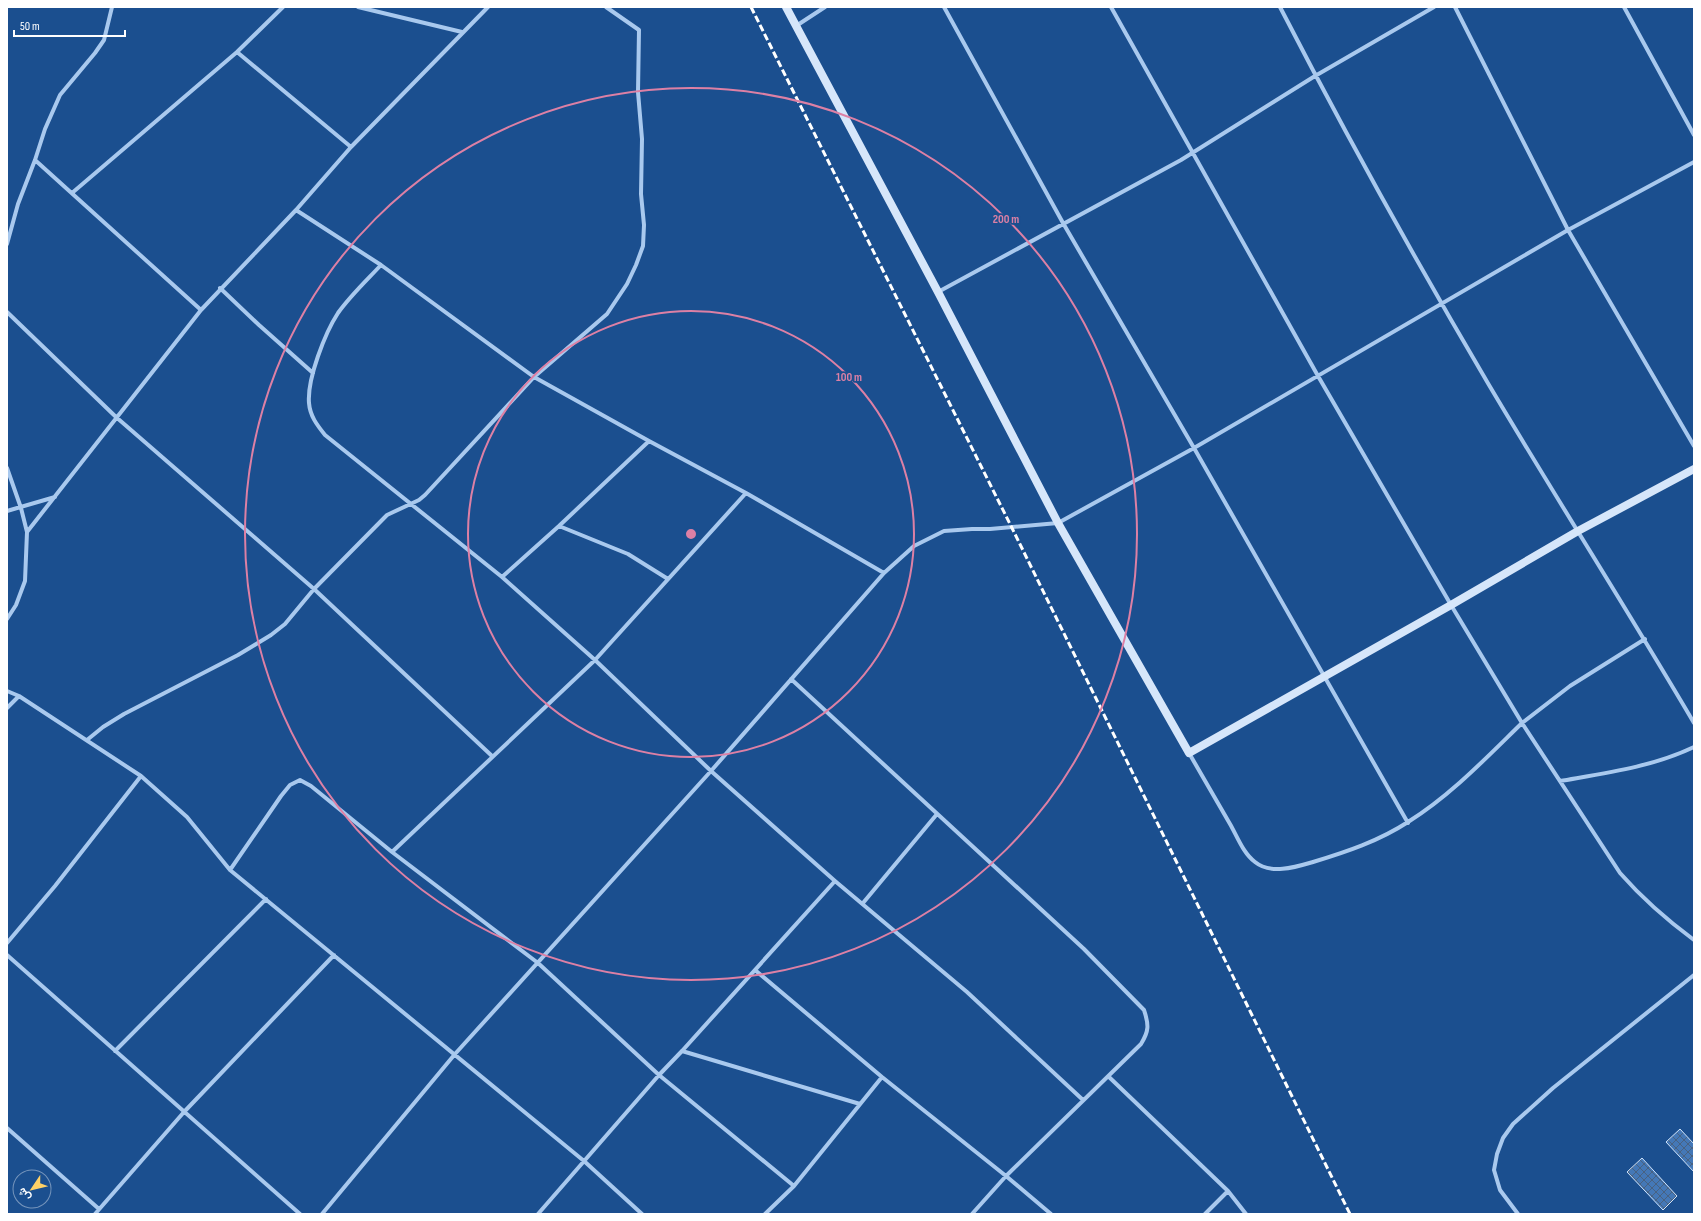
<svg xmlns="http://www.w3.org/2000/svg" width="1701" height="1221" font-family="'Sofia Sans Condensed',Vazirmatn,sans-serif">
<style>
.building{fill:url(#building-cross-hatch);stroke:#cfe3fa}
.lines{fill:none;stroke-linecap:round;stroke-linejoin:round}
.minor{stroke:#a9c9ee;stroke-width:4}
.secondary{stroke:#d6e6fa;stroke-width:8}
.rail{stroke:#fff;stroke-width:3;stroke-dasharray:7 3;stroke-linecap:butt}
.ring{fill:none;stroke:#dd80a5;stroke-width:2}
.centre{fill:#dd80a5;stroke:#1b4f8f;stroke-width:2}
.ring-label{font-size:12px;text-anchor:middle;font-weight:bold;fill:#dd80a5;stroke:#1b4f8f;stroke-width:3.5;stroke-linejoin:round;paint-order:stroke}
</style>
<defs>
<pattern id="building-cross-hatch" width="8" height="8" patternUnits="userSpaceOnUse"><rect width="8" height="8" fill="#4478b7"/><path d="M0 0l8 8M0 8l8-8" fill="none" stroke="#486282"/></pattern>
</defs>
<rect width="100%" height="100%" fill="#1b4f8f"/>
<!-- building -->
<path class="building" d="M1680,1129l14,15v28l-28,-30z
M1642,1158l35,38 -14,14 -36,-38z"/>
<g class="lines">
<!-- minor -->
<path class="minor" d="M358,7l104,25
M944,7l119,216 131,225 214,375
M1111,7l207,369 133,229 71,118 48,-37 75,-47
M1280,7c66,128 136,254 209,378 67,113 138,224 205,338
M1455,7l113,223 126,216
M1624,7l70,128
M796,26l29,-19
M237,52l114,95
M35,160l166,150
M72,193l165,-141 46,-45
M296,210l85,55 153,112 115,64 97,52 138,80
M7,244l11,-40 17,-44 10,-31 15,-34 35,-42 9,-13 8,-33
M381,265c-14,15 -31,31 -43,48 -13,20 -31,66 -29,90 1,13 8,22 16,32l177,142 93,83 116,111 124,110 132,111 116,108
M220,288l39,37 54,48
M938,292l243,-132 134,-84 119,-69
M7,312l109,105 198,172 178,167
M7,468l14,40 6,24
M7,511l48,-14
M559,526l69,28 40,25
M502,577l57,-51 90,-85
M7,619l9,-14 9,-24 2,-49 174,-222 95,-100 55,-63 137,-140
M791,679l293,270 60,61c5,15 5,21 -3,34l-135,132 -34,38
M7,691l12,5 122,80 46,41 43,53 354,291 58,53
M7,708l12,-12
M87,740l16,-13 21,-13 114,-59 33,-20 14,-11 29,-35 73,-74 32,-15 6,-5 109,-118 73,-63 20,-30 9,-19 7,-19 1,-21 -3,-31 1,-55 -4,-47 1,-62 -33,-23
M1189,753c14,24 27,47 41,71 7,12 13,29 25,38 16,13 41,5 58,0 33,-10 66,-21 95,-40 43,-27 78,-64 114,-99l98,150c22,25 47,47 74,67
M1560,781c46,-8 92,-14 134,-34
M392,852l203,-192 151,-167
M230,870l51,-74 9,-11 10,-5 11,6 81,66 146,111 121,112 135,111
M863,903l74,-89
M7,943l48,-57 86,-110
M7,955l293,259
M755,970l127,107 124,99 45,38
M115,1051l151,-152
M682,1051l178,53
M1109,1077l119,114 18,23
M7,1128l92,81
M95,1214l89,-102 150,-157
M322,1214l133,-160 256,-283 173,-198 30,-27 30,-15 28,-2h18l68,-6 136,-75 374,-218 126,-68
M538,1214l121,-139 23,-24 153,-170
M765,1214l29,-28 88,-109
M1205,1214l23,-23
M1518,1214l-18,-24 -6,-20 3,-16 6,-16 10,-14 40,-36 141,-113"/>
<!-- secondary -->
<path class="secondary" d="M786,7l152,285 120,231 131,230 262,-148 127,-74 116,-62"/>
<!-- rail -->
<path class="rail" d="M751,7l260,519 339,688"/>
</g>
<!-- distance rings -->
<g class="ring">
<circle cx="691" cy="534" r="223"/>
<circle cx="691" cy="534" r="446"/>
</g>
<circle cx="691" cy="534" r="6" class="centre"/>
<g class="ring-label">
<text x="1006" y="223">200 m</text>
<text x="849" y="381">100 m</text>
</g>
<!-- border -->
<rect width="1701" height="1221" fill="none" stroke="#ffffff" stroke-width="16"/>
<!-- north arrow -->
<g transform="translate(32 1189) rotate(235)"><circle r="19" fill="#1b4f8f" stroke="#7695bc"/>
<path d="M0-3L7 15L0 10L-7 15Z" fill="#ffd166"/>
<text y="-6" font-size="11" font-weight="bold" text-anchor="middle" fill="#ffffff">ش</text>
</g>
<!-- scale -->
<path d="M14 30v6h111v-6" fill="none" stroke="#ffffff" stroke-width="2"/>
<text x="20" y="30" font-size="12" fill="#ffffff" stroke="#1b4f8f" stroke-width="3" paint-order="stroke">50 m</text>
</svg>
